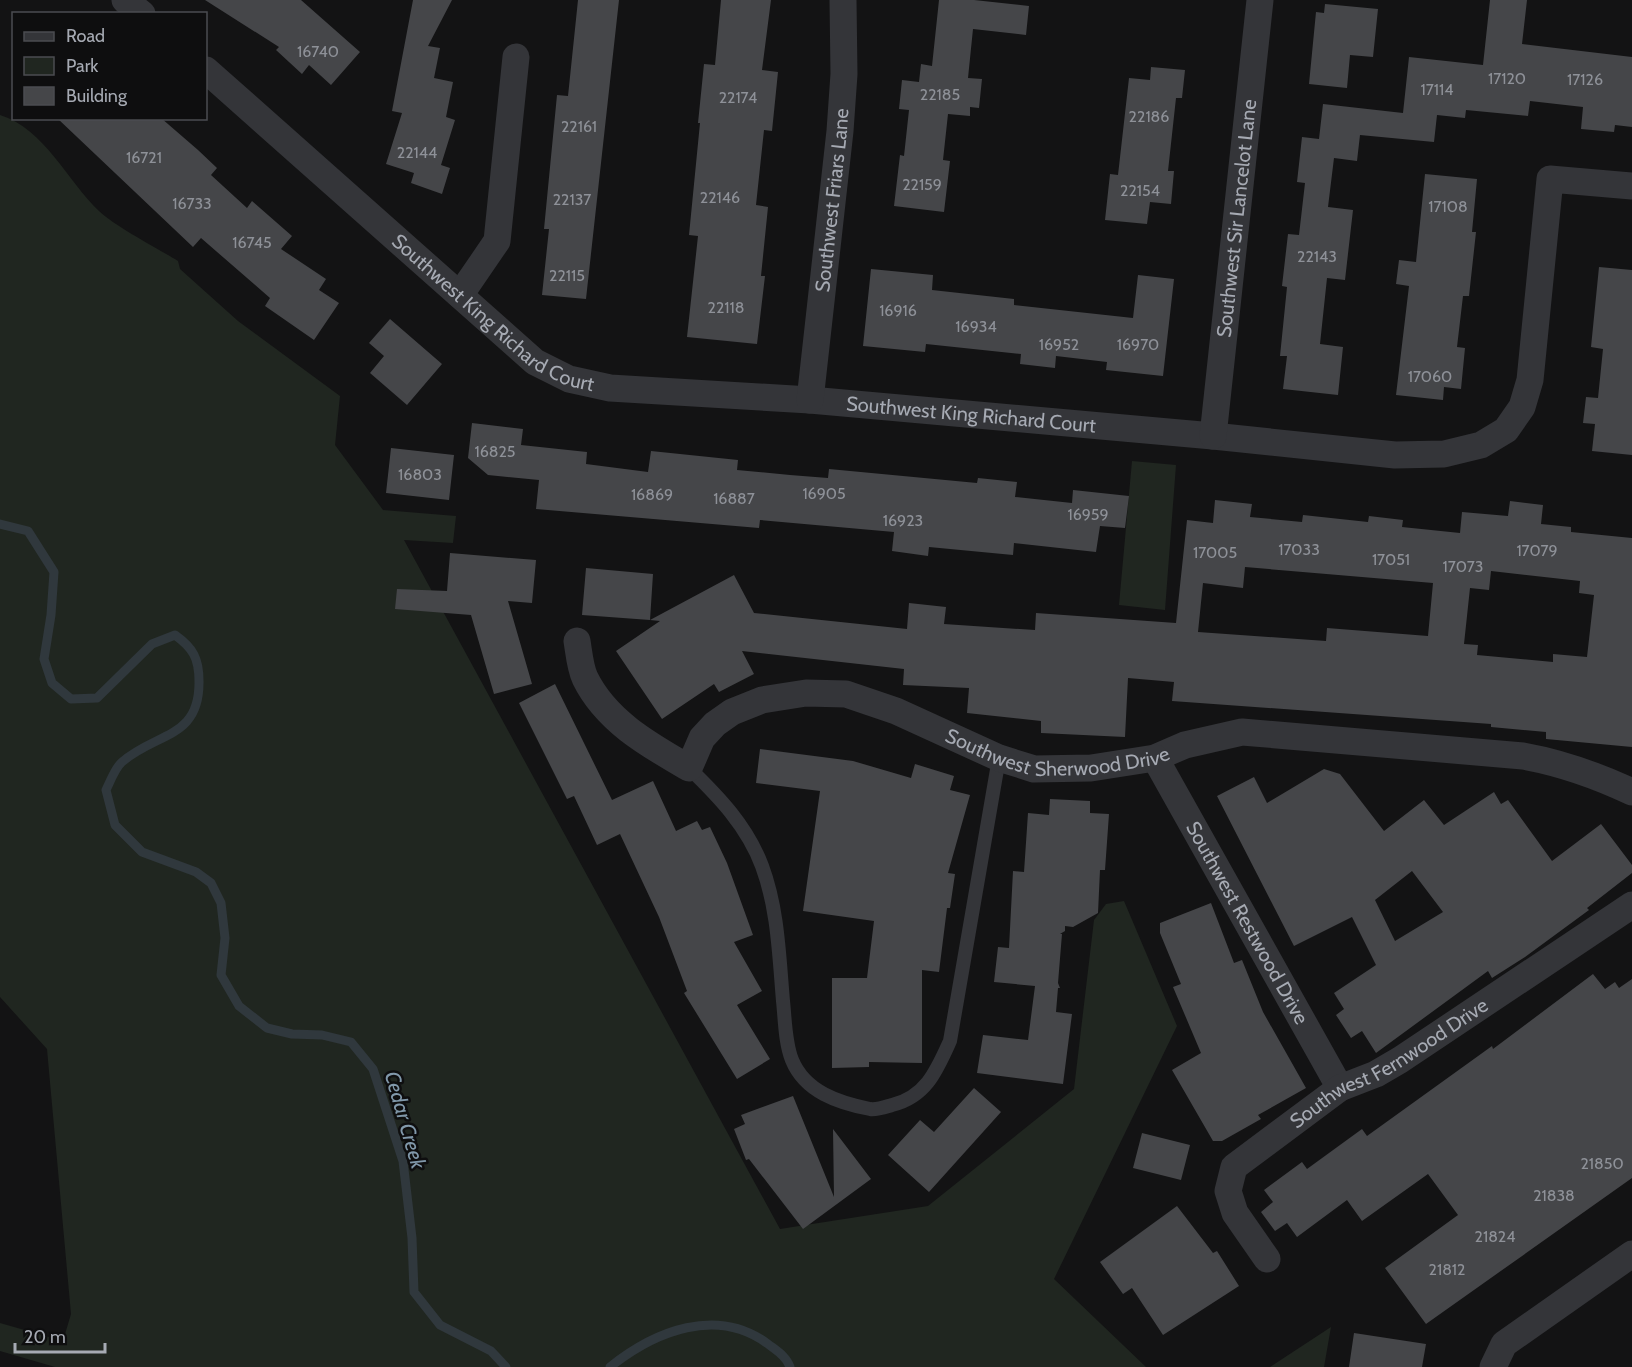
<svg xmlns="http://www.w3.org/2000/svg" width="1632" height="1367" font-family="Cabin,sans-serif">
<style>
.green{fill:#202620}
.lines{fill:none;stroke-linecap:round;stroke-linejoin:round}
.stream{stroke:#30383d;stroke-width:9}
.building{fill:#454649;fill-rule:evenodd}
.lane{stroke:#343539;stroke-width:14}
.street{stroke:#343539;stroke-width:27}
.labels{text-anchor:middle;stroke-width:5;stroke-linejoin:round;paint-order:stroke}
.number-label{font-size:16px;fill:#8e9198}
.street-label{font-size:20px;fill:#a6aab3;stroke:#0e0e0f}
.water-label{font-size:21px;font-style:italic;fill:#8198aa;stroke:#0e0e0f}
</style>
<rect width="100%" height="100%" fill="#131314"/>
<!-- green -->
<path class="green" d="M0,115c44,13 68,67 99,96 17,16 58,37 79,50l2,8 58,52 102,75 -5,49 48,65 73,6 -3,27 -49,-3 376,689 148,-23 146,-117 20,-169 12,-16 18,-3 53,125 -123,253 92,88h-1091l-55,-16v-28l63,18 8,-27 -24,-265 -47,-52z
M1132,461l44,4 -11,145 -46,-5z
M1331,1327l-7,40h-54z"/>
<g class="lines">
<!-- stream -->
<path class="stream" d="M0,524l28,7 26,41 -3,43 -7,44 8,24 19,16 26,-1 55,-54 23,-9c18,13 24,23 24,46 1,58 -43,51 -77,81 -7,6 -12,20 -16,28l9,35 27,27 54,20 15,11 10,20 4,35 -4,37 18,31 28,22 25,6 30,1 29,7 22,27 30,92 9,77 2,54 26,33 51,26 15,16
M610,1367c45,-36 107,-61 158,-23 9,7 18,12 22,23"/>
</g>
<!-- building -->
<path class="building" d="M205,0h96l59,52 -29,33 -22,-20 -7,9 -26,-24 3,-3z
M413,0h39l-24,46 12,2 -6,30 19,4 -7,35 9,3 -14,45 9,3 -8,26 -31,-11 3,-10 -28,-9 16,-51 -10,-2z
M578,0h41l-33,299 -44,-4 7,-66h-5l13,-134 11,1z
M721,0h50l-9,70 16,2 -6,59 -8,-1 -8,75 12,2 -7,69h4l-8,68 -70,-7 11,-101 -9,-1 11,-112h-2l6,-59 11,1z
M939,0h35l55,6 -3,29 -53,-6 -5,49 14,1 -3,29 -9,-1v9l-22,-2 -5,46 7,1 -6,51 -50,-6 6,-51 4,1 5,-46 -10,-1 3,-29 17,2 2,-18 11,2z
M1490,0h37l-5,44 110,13v70l-17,-2 -1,7 -33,-3 2,-22 -53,-6 -2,15 -62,-6 -1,8 -28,-3 -3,27 -74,-7 -3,26 -23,-3 -6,49 25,3 -8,70 -18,-2 -7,66 23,3 -5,48 -55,-6 4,-33h-7l7,-69 -5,-1 6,-52 11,1 6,-52 -8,-1 5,-45 17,2 4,-35 80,9 6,-56 74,8z
M1325,4l53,5 -5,48 -23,-2 -3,33 -38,-4 7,-72 8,1z
M1151,67l34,3 -3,28h-6l-8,73h6l-3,33 -21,-2 -3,22 -42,-4 5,-46 8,1 11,-97 21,2z
M57,118h104l37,32 19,18 -6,7 36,33 5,-7 40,35 -11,13 45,30 -7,11 20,13 -25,37 -49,-34 5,-8 -69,-60 -8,9z
M1425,174l52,5 -5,53h4l-7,64h-6l-6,51 8,1 -4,41 -17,-2 -1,13 -47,-5 13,-109 -13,-2 3,-24 17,2z
M1599,267l33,3v185l-40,-4 3,-27 -12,-1 3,-26 12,1 5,-49 -12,-2z
M871,269l62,6 -1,15 82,9v6l119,13 5,-43 36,4 -11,97 -57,-6 1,-8 -51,-6 -1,12 -35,-4 1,-10 -95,-10 -1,8 -62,-6z
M390,319l52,45 -35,41 -37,-32 14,-17 -15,-13z
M472,423l51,6 -2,16 66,7 -1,12 62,8 3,-21 87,9 -1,10 53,5 38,3 1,-9 148,14 1,-5 39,4 -2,15 57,6 1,-13 56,6 -4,32 -25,-2 -4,26 -82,-9 -1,12 -84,-8 -1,9 -36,-5 2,-19 -134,-12 -1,8 -223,-19 3,-29 -51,-5 -20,-17z
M391,448l63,7 -5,45 -63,-7z
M1215,500l37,4 -2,13 52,5 1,-7 65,7 1,-6 34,4 -1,7 58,6 2,-21 46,4 2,-15 33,4 -2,19 30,3v5l61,6v209l-86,-8v-7l-55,-5v-3l-319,-23 2,-19 -46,-4 -3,59 -84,-4v-12l-74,-8 2,-25 -66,-3 1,-16 -162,-18 12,23 -35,18 -5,-8 -52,35 -46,-68 44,-30 -10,-1 84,-45 20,38 153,16 2,-26 37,4 -2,17 91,6 1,-17 140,10 11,-103 26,3zM1245,567l188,16 -5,53 -101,-8 -1,13 -128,-9 5,-49 40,5zM1491,571l89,10 -1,12 15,2 -7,62 -34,-3v8l-76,-7 1,-10 -14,-1 6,-56 19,2z
M450,553l86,7 -4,43 -24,-2 24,83 -38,10 -23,-79 -76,-6 2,-20 50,2z
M586,568l67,6 -3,46 -68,-5z
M555,684l57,116 41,-19 23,50 21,-10 5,9 8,-3 17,36 26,72 -19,7 28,49 -25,14 33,54 -33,20 -53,-86 3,-2 -28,-74 -39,-83 -23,11 -23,-49 -7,3 -48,-96z
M760,749l93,12 58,17 4,-14 39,12 -4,14 20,5 -22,78 7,1 -5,34h-3l-8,64 -17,-2v93l-53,-1v5l-37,1v-90h35l7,-57 -71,-10 17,-120 -64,-8z
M1324,769l16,5 44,57 40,-31 20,25 50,-33 7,12 7,-4 44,61 49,-37 31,41v8l-45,35 2,2 -64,47 -33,21 -4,-7 -112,82 -14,-22 -11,7 -15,-23 8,-6 -10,-16 42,-28 -24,-48 -58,29 -77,-150 37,-19 13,26zM1412,871l31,41 -48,29 -20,-41z
M1050,799l40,2v12l19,1 -4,56h-5l-2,43 -25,14 -8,-1v5l-5,3h2l-4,49 2,5h-2l-2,24 16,2 -9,70 -86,-11 6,-38 45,5 7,-54 -41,-4 4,-35 11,1 4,-77 11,1 4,-59 21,2z
M1211,903l23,60 8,-3 21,52 43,76 -48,27 3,4 -39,22h-9l-41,-71 29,-17 -28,-66 8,-3 -21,-51v-10z
M1593,974l12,15 10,-7 4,6 13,-9v199l-206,146 -41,-56 73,-53 -30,-41 -66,47 -15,-21 -50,37 -10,-14 -12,8 -14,-19 12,-10 -9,-12 38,-28 5,7 55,-40 5,7 125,-90 1,3z
M974,1088l27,24 -72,80 -41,-37 32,-35 14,12z
M793,1096l41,101 -1,-68 38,50 -68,50 -54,-70 -3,1 -12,-31 11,-5 -4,-9z
M1142,1133l48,12 -9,35 -48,-12z
M1177,1206l36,47 4,-2 22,35 -76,49 -31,-47 -9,6 -23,-32z
M1354,1333l72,11 -4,23h-73z"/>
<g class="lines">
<!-- lane -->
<path class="lane" d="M689,768c30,29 58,58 73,98 16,43 17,89 21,135 2,18 2,42 9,59 13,32 47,43 78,49 7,1 15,-2 22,-4 34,-8 45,-35 58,-64l49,-283"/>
<!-- street -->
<g class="street">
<path d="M125,0l17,14"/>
<path id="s1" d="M206,70l329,292 34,17 41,9 200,12 403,36 182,19 49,-1 37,-9 25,-15 16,-23 8,-27 20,-201 82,7"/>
<path d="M460,295l37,-54 19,-184"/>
<path id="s2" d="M810,400l30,-269 4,-57 -1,-74"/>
<path id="s3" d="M1213,436l47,-436"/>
<path id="s4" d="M577,641c2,12 3,26 8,37 21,43 64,67 104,90l13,-30 13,-14 17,-12 30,-12 44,-7 40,1 50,17 103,47 35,11 57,-1 64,-10 30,-13 57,-13 281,24c39,7 73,19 109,36"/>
<path id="s5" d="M1155,758l185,330"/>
<path id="s6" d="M1267,1259l-32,-46 -7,-22 6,-24 106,-79 36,-14 24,-14 232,-155"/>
<path d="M1493,1367l11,-23 128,-90"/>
</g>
</g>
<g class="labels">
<!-- number labels -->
<g class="number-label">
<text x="318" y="57">16740</text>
<text x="1507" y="84">17120</text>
<text x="1585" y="85">17126</text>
<text x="1437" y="95">17114</text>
<text x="940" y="100">22185</text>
<text x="738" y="103">22174</text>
<text x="1149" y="122">22186</text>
<text x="579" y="132">22161</text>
<text x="417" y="158">22144</text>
<text x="144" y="163">16721</text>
<text x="922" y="190">22159</text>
<text x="1140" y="196">22154</text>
<text x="720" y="203">22146</text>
<text x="572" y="205">22137</text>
<text x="192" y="209">16733</text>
<text x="1448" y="212">17108</text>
<text x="252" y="248">16745</text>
<text x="1317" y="262">22143</text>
<text x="567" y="281">22115</text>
<text x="726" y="313">22118</text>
<text x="898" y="316">16916</text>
<text x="976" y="332">16934</text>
<text x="1059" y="350">16952</text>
<text x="1138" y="350">16970</text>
<text x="1430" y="382">17060</text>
<text x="495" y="457">16825</text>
<text x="420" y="480">16803</text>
<text x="824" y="499">16905</text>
<text x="652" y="500">16869</text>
<text x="734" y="504">16887</text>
<text x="1088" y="520">16959</text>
<text x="903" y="526">16923</text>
<text x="1299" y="555">17033</text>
<text x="1537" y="556">17079</text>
<text x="1215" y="558">17005</text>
<text x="1391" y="565">17051</text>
<text x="1463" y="572">17073</text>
<text x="1602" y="1169">21850</text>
<text x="1554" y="1201">21838</text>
<text x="1495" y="1242">21824</text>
<text x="1447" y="1275">21812</text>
</g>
<!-- street labels -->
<g class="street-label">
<text dy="7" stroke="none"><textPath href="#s2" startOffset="201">Southwest Friars Lane</textPath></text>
<text dy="7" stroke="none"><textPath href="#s3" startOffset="219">Southwest Sir Lancelot Lane</textPath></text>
<text dy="7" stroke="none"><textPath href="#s1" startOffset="378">Southwest King Richard Court</textPath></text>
<text dy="7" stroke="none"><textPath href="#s1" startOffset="882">Southwest King Richard Court</textPath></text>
<text dy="7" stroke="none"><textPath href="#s4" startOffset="591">Southwest Sherwood Drive</textPath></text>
<text dy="7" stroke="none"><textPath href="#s5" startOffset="189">Southwest Restwood Drive</textPath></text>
<text dy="7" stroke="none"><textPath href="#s6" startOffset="291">Southwest Fernwood Drive</textPath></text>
</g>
<!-- water labels -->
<g class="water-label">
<text transform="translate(405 1120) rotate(74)" y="7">Cedar Creek</text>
</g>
</g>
<!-- legend -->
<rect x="12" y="12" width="195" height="108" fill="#0e0e0f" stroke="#4b4c51" stroke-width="1.5"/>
<rect x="24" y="32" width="30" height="9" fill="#343539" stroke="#4b4c51" stroke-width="1.5"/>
<text x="66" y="42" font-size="18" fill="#a6aab3">Road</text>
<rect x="24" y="57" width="30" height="18" fill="#202620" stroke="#4b4c51" stroke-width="1.5"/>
<text x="66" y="72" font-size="18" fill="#a6aab3">Park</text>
<rect x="24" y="87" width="30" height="18" fill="#454649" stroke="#4b4c51" stroke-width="1.5"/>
<text x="66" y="102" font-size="18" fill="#a6aab3">Building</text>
<!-- scale -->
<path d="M15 1343v9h90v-9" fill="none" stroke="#a6aab3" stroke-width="3"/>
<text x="24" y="1343" font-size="18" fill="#a6aab3" stroke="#0e0e0f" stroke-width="4.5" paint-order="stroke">20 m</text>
</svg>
